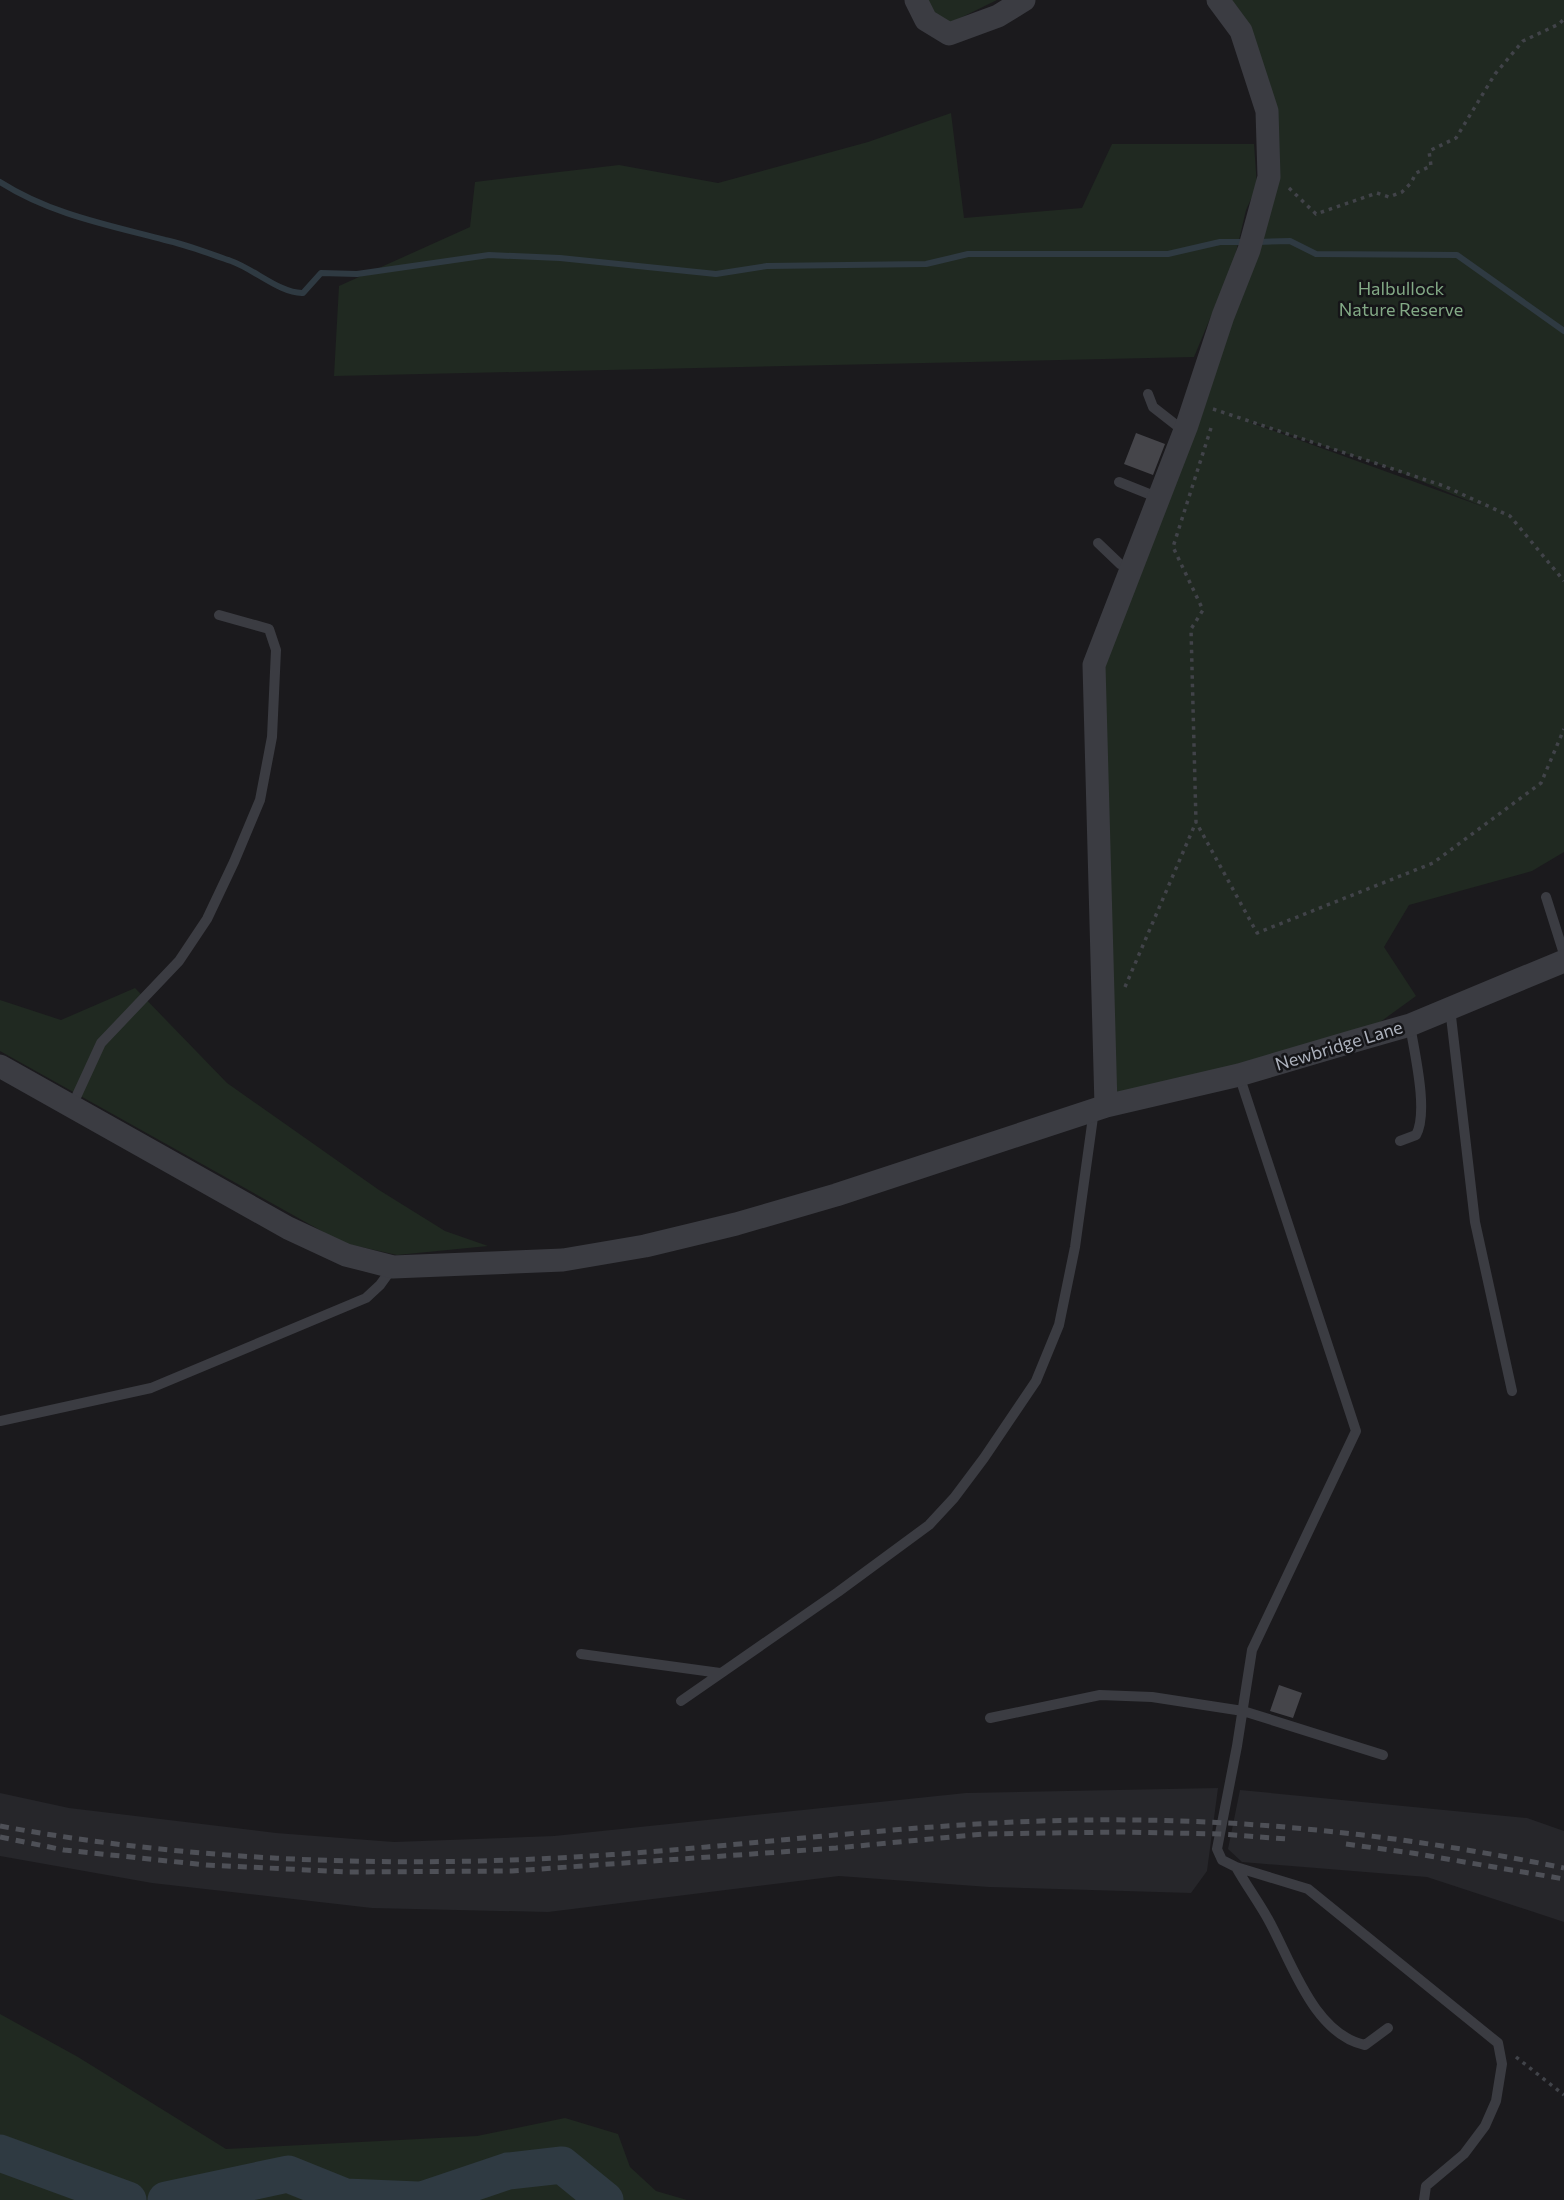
<svg xmlns="http://www.w3.org/2000/svg" width="1564" height="2200" font-family="Commissioner,sans-serif">
<style>
.built{fill:#26262a}
.green{fill:#202921;fill-rule:evenodd}
.lines{fill:none;stroke-linecap:round;stroke-linejoin:round}
.stream{stroke:#2f3a42;stroke-width:6}
.river{stroke:#2f3a42;stroke-width:37}
.building{fill:#45454a}
.path{stroke:#414349;stroke-width:3.5;stroke-dasharray:3.5 5;stroke-linecap:butt}
.service{stroke:#3b3c42;stroke-width:10}
.minor{stroke:#3b3c42;stroke-width:23}
.rail{stroke:#4e5057;stroke-width:5;stroke-dasharray:9 7;stroke-linecap:butt}
.labels{text-anchor:middle;stroke-width:5;stroke-linejoin:round;paint-order:stroke}
.park-label{font-size:18px;fill:#83a986;stroke:#151518}
.street-label{font-size:18px;fill:#adb2bd;stroke:#151518}
</style>
<rect width="100%" height="100%" fill="#1b1a1d"/>
<!-- built -->
<path class="built" d="M1218,1788l-11,83 -16,22 -202,-6 -150,-11 -291,36 -176,-4 -220,-25 -152,-27v-63l69,15 207,25 118,9 160,-6 412,-43z
M1240,1790l287,28 37,13v91l-137,-45 -185,-15 -14,-13z"/>
<!-- green -->
<path class="green" d="M928,0h69l-47,23 -16,-10z
M1218,0h346v852l-32,19 -123,34 -25,42 32,49 -62,45 -248,65 -12,-441 175,-488 -12,-98zM1252,422l135,45 97,40 -232,-84z
M951,113l13,105 118,-10 30,-64h142l3,42 -11,24 -12,51 -40,96 -860,19 5,-90 131,-59 5,-45 144,-17 99,18 150,-41z
M135,988l92,95 152,107 66,41 43,15 -91,9 -54,-12 -343,-192v-51l61,20z
M0,2014l78,43 148,92 251,-13 88,-18 53,16 12,33 26,24 31,9h-687z"/>
<g class="lines">
<!-- stream -->
<path class="stream" d="M0,182c50,32 108,43 165,58 23,5 45,14 66,21 23,8 50,33 72,32l18,-20 36,1 132,-19 71,3 156,16 51,-8 159,-2 42,-10h200l52,-12h26
M1257,242l33,-1 26,13 141,1 107,76"/>
<!-- river -->
<path class="river" d="M0,2153l128,47
M166,2200l122,-26 57,23 73,3
M422,2200l86,-29 54,-6 43,35"/>
</g>
<!-- building -->
<path class="building" d="M1136,433l29,11 -12,31 -29,-11z
M1279,1685l23,8 -9,25 -23,-7z"/>
<g class="lines">
<!-- path -->
<path class="path" d="M1289,188l27,26 61,-21 12,4 13,-5 9,-9 5,-10 15,-7 -2,-15 27,-13 39,-64 28,-33 36,-17 5,-5
M1213,409l231,77 66,30 54,65
M1211,428l-38,119 30,63 -12,19 5,193 61,111 176,-70 108,-80 23,-54
M1125,987l71,-165
M1516,2057l48,38"/>
<!-- service -->
<path class="service" d="M1148,394l5,13 32,25
M1119,482l40,16
M1098,543l22,21 11,4
M1546,897l18,57
M1450,1008l25,214 37,169
M1239,1075l117,356 -104,219 -15,96 -20,103 5,11 14,7 72,22 190,154 4,21 -6,37 -11,25 -21,28 -38,32 -2,14
M72,1106l29,-63 78,-82 28,-42 27,-57 26,-62 12,-63 4,-87 -7,-21 -50,-14
M1400,1141l16,-6c13,-23 -2,-84 -6,-110
M0,1421l151,-33 215,-90 14,-13 13,-18
M581,1654l139,19
M681,1701l157,-109 91,-67 25,-27 30,-40 52,-77 23,-56 16,-78 19,-137
M990,1718l110,-23 52,2 91,14 140,44
M1236,1867c10,18 22,34 32,52 23,41 45,115 97,126l23,-17"/>
<!-- minor -->
<path class="minor" d="M916,0l10,20 23,14 49,-18 26,-16
M0,1066l288,162 58,27 47,12 170,-7 82,-14 91,-22 100,-29 270,-89 133,-31 115,-34 56,-16 154,-64
M1106,1106l-12,-441 93,-240 36,-109 26,-66 20,-73 -2,-66 -26,-80 -23,-31"/>
<!-- rail -->
<path class="rail" d="M0,1826c167,31 341,40 511,34 208,-7 414,-43 622,-40 144,1 290,19 431,48
M0,1837l64,13 142,15 143,7 163,-1 324,-23 147,-14 139,-2 98,2 67,5
M1346,1844l66,9 152,26"/>
</g>
<g class="labels">
<!-- park labels -->
<g class="park-label">
<text x="1401" y="295">Halbullock<tspan x="1401" dy="21">Nature Reserve</tspan></text>
</g>
<!-- street labels -->
<g class="street-label">
<text transform="translate(1339 1046) rotate(-17)" y="6">Newbridge Lane</text>
</g>
</g>
</svg>
